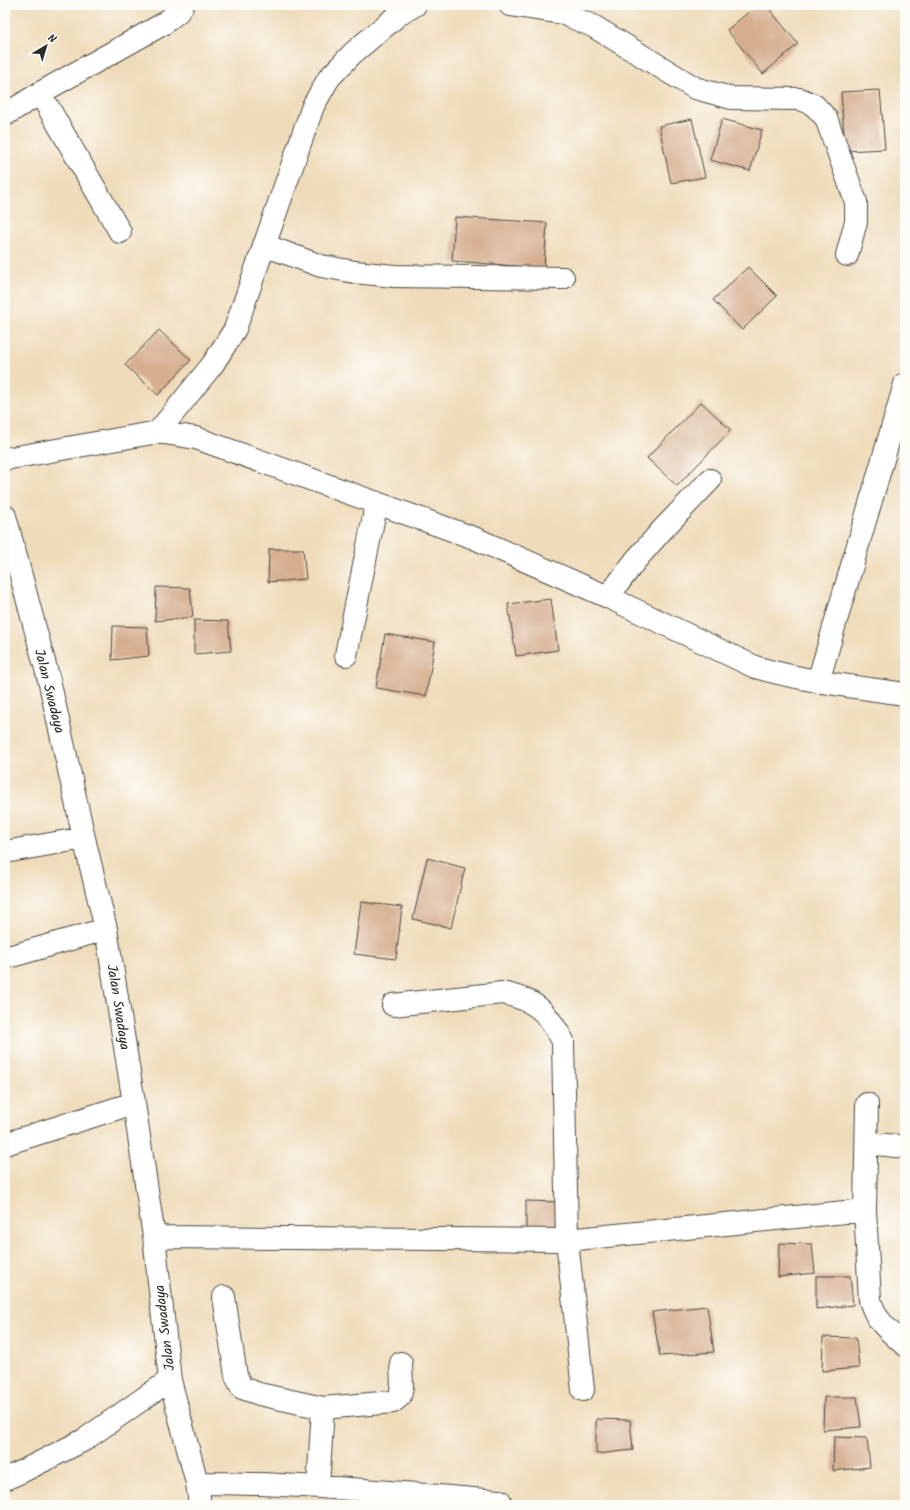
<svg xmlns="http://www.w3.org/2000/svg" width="910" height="1510" font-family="Kalam,sans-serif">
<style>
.building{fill:#d6ae8f}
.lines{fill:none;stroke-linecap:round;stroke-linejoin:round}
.minor-casing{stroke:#484540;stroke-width:24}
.minor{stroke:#fff;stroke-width:22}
.labels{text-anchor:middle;stroke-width:3;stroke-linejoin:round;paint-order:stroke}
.street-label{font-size:14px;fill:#2b2b2b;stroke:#fdfcf7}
</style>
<rect width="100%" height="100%" fill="#fdfcf7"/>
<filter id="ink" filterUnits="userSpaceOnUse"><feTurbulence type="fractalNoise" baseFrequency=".025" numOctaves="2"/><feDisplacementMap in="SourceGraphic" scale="8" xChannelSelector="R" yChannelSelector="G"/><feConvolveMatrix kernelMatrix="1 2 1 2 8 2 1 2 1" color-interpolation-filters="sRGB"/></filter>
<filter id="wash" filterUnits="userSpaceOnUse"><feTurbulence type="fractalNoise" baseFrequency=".012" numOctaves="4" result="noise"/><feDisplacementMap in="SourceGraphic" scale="16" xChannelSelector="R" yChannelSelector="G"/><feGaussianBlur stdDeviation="0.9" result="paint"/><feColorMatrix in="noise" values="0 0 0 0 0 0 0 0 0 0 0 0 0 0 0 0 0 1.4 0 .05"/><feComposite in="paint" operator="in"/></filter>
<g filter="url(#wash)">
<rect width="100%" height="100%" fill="#efdbb9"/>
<g id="blocks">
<!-- building -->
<path class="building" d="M757,5h9l32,39 -35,30 -36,-44z
M880,90l5,59 -40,2 -4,-59z
M692,119l13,58 -34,6 -12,-57z
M722,119l40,11 -12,41 -40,-11z
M455,217l92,6 -3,45 -92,-7z
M748,267l29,29 -35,34 -29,-30z
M159,330l32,30 -33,35 -33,-30z
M701,402l30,28 -54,56 -30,-28z
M269,549h34l3,30 -38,3z
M156,587l34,1 3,29 -38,4z
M551,599l7,51 -42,6 -8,-52z
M194,620l34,1 3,30 -37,3z
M113,626l34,1 2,29 -37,4z
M385,634l50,8 -9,54 -50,-8z
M427,858l38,10 -14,60 -38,-9z
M361,902l41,5 -6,52 -42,-5z
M526,1201l34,1 3,29 -37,4z
M779,1243l33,1 3,29 -37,4z
M816,1276h34l3,29 -37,4z
M707,1306l7,46 -54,4 -8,-44z
M823,1337l33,1 3,30 -37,3z
M824,1397h33l4,30 -38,3z
M596,1419l34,1 3,30 -37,4z
M834,1437l33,1 3,29 -37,4z"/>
</g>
</g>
<g filter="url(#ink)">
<use href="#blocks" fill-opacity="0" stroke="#484540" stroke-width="1"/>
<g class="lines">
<!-- minor casing -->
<g class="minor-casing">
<path id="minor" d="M510,5l52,8 31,13 102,62 36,10 69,1 14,6 12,13 30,84v20l-9,33
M40,93l80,139
M5,115l35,-22 123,-69 15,-12 5,-7
M264,245l57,21 34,6 39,4 169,2
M158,432l55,-68 22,-35 78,-223 16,-28 24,-25 45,-38 17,-10
M5,459l153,-27 38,6 278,100 134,59 147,70c49,14 100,20 150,27
M5,516l45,168 34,154 22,91 28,174 20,134 16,143 27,103 3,22
M608,597l27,-36 28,-32 47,-49
M346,655l28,-139 1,-14
M818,682l87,-298
M5,852l79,-14
M5,958l101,-29
M393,1005l109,-12c35,7 44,18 61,48l4,199 16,150
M867,1104l-2,106 5,90c7,23 18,30 35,45
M867,1143l38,4
M5,1144l129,-41
M154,1237l413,3 298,-30
M224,1297l12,79 6,12 17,6 64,14
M5,1479l16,-7 63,-32 86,-60
M197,1483c101,0 202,10 303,18
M318,1487l5,-79 70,-6 7,-6 2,-10 -1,-23"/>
</g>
<!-- minor -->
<use href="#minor" class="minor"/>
</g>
</g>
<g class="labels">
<!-- street labels -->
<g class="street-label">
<text transform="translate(50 691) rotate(76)" y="5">Jalan Swadaya</text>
<text transform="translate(119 1007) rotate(81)" y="5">Jalan Swadaya</text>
<text transform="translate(164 1328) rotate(-97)" y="5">Jalan Swadaya</text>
</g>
</g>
<!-- margin -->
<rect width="910" height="1510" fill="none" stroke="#fdfcf7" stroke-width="20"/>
<!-- north arrow -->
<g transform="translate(46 46) rotate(38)" stroke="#fdfcf7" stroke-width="3" paint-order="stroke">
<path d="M0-3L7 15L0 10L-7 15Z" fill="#2b2b2b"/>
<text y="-6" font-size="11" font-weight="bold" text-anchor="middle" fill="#2b2b2b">N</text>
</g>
</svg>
